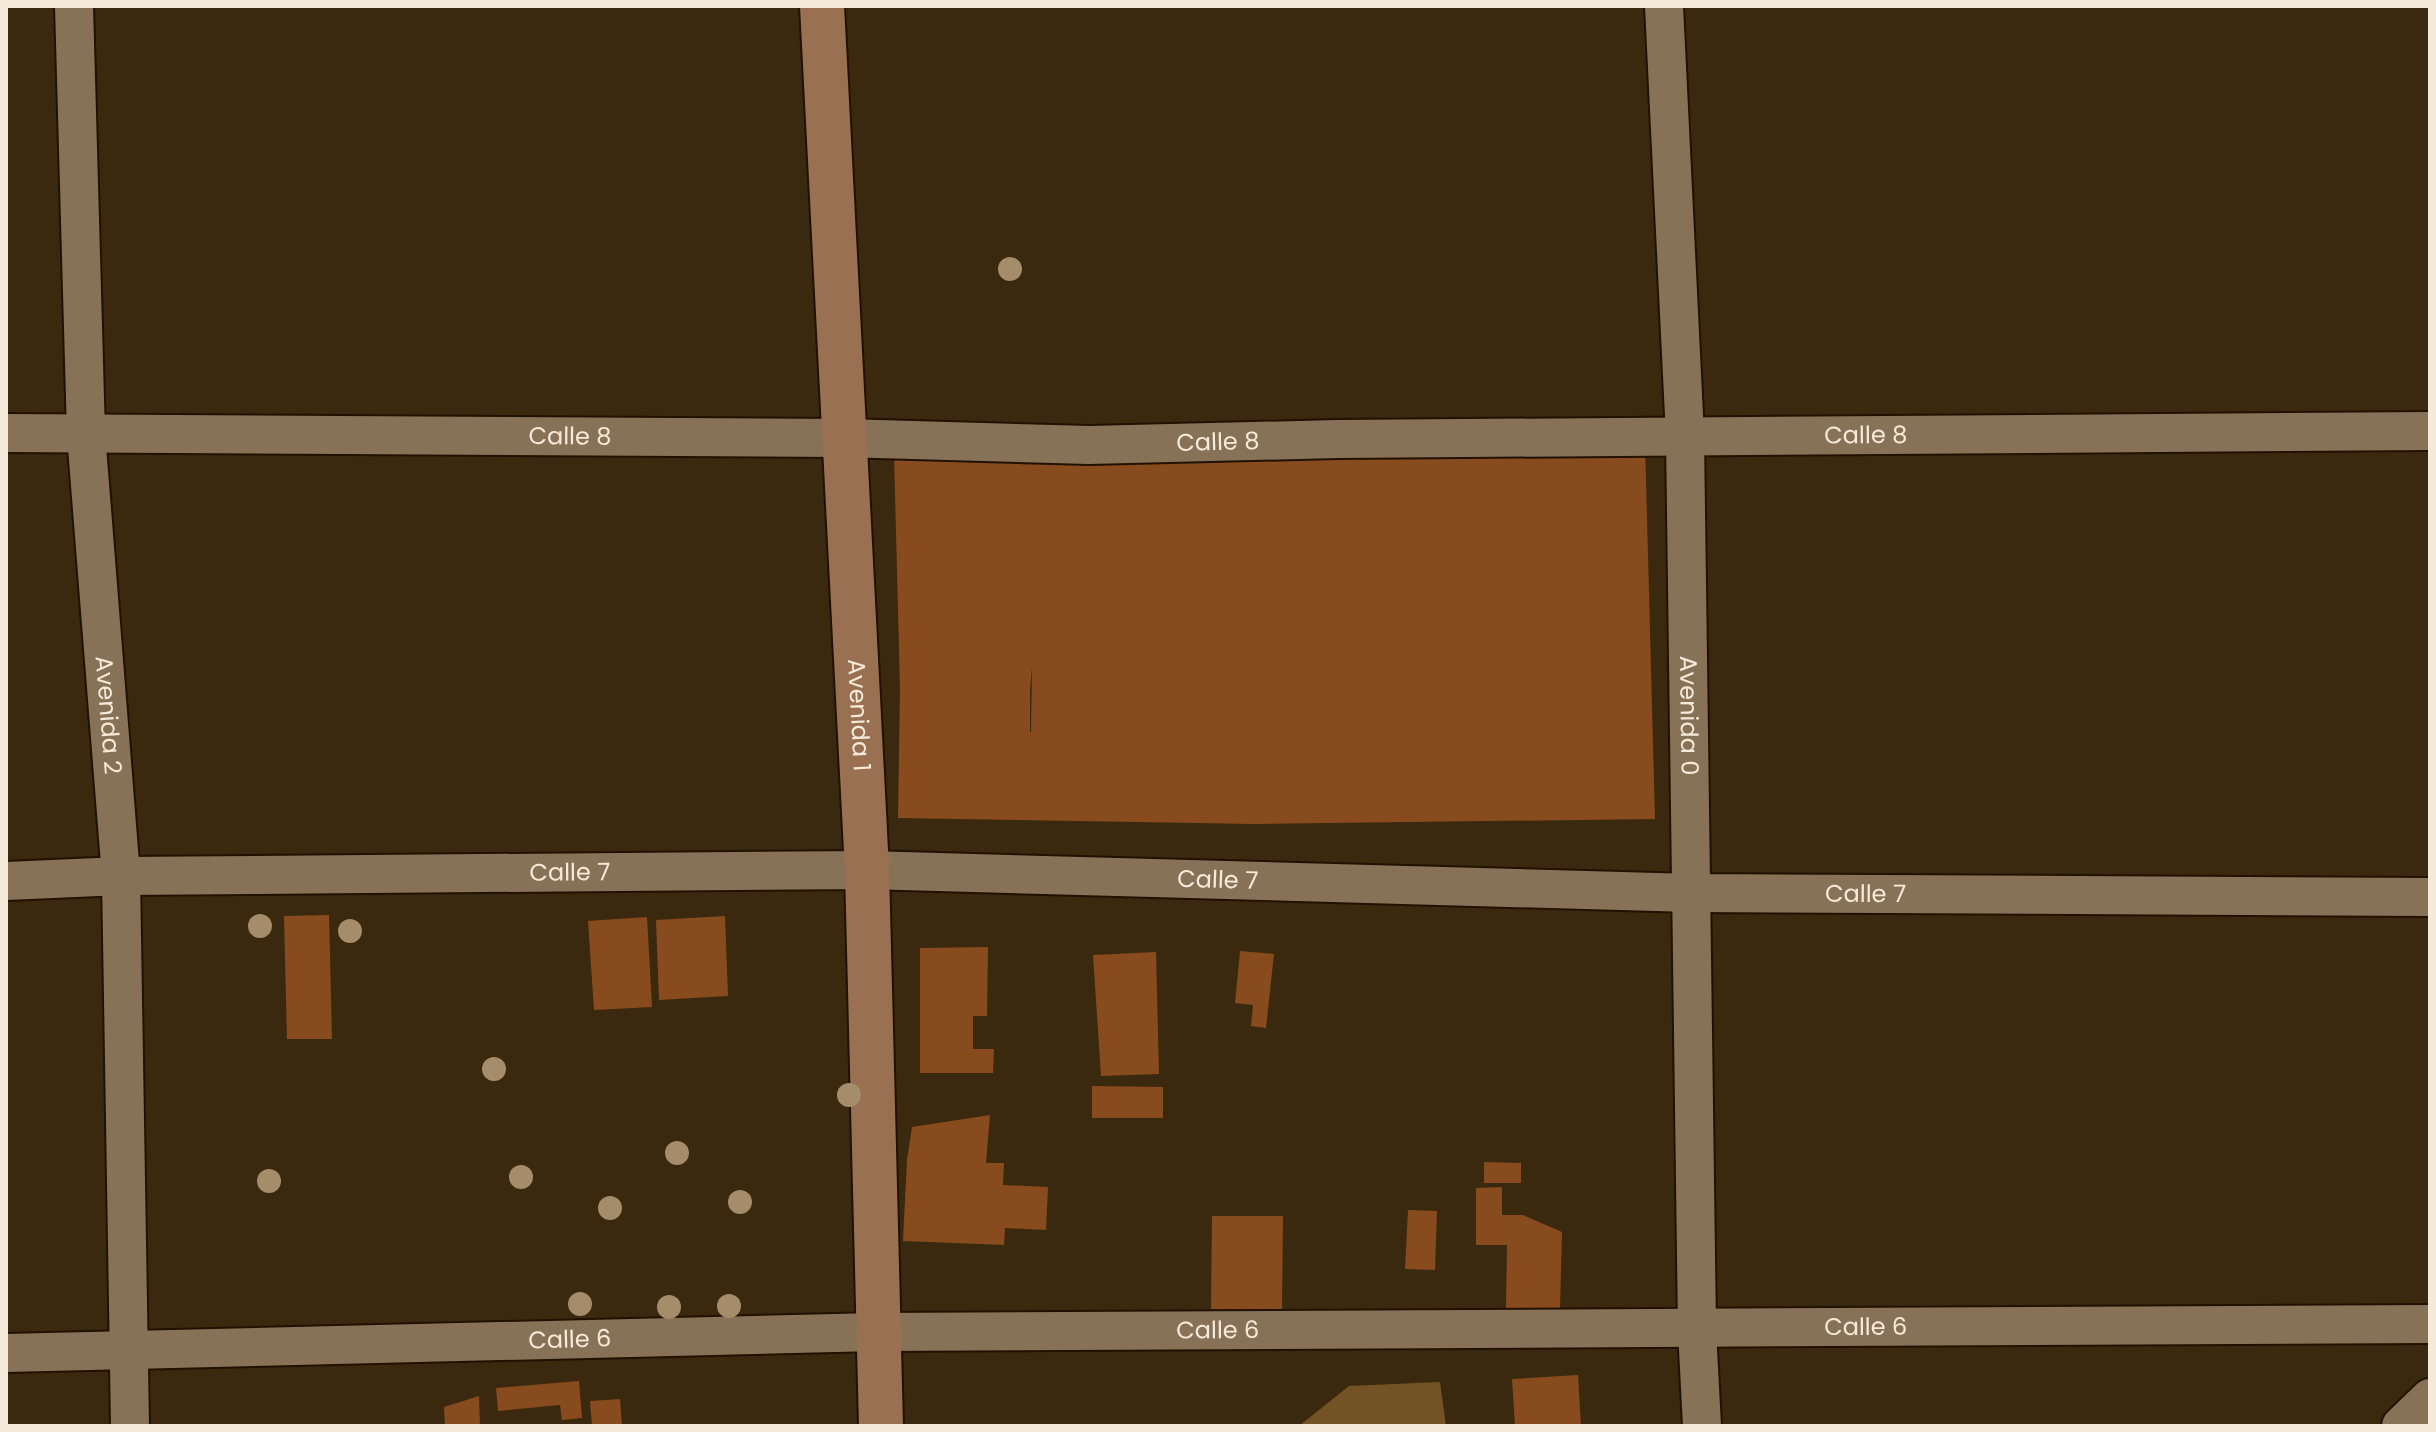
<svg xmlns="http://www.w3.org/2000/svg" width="2436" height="1432" font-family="Poppins,sans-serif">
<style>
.forest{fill:#735325}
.building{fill:#884b1d;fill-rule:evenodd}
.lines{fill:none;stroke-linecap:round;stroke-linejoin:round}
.street-casing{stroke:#211100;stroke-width:42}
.secondary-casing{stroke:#211100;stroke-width:48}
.street{stroke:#877257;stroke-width:38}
.secondary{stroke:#997152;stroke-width:44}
.tree{fill:#a58c6a}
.labels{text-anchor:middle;stroke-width:6;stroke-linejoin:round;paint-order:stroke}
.street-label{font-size:24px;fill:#f5e9da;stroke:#1b1308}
</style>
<rect width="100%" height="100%" fill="#3b290f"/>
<!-- forest -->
<path class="forest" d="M1440,1382l6,44h-147l50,-40z"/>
<!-- building -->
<path class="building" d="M1645,442l10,377 -400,5 -357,-6 2,-129 -6,-236zM1032,667l-1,65h-1v-42z
M329,915l3,124h-45l-3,-123z
M725,916l3,80 -69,4 -3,-80z
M647,917l5,90 -58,3 -6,-89z
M988,947l-1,69h-14v33h21l-1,24h-73v-125z
M1240,951l34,3 -8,74 -15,-2 2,-21 -18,-2z
M1156,952l3,122 -58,2 -8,-121z
M1092,1086l71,1v31h-71z
M990,1115l-4,48h18l-1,22 45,2 -2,43 -41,-2 -1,17 -101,-4 4,-81 5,-33z
M1484,1162l37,1v20h-37z
M1502,1187v28h21l39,17 -2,76h-54l1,-63h-31v-57z
M1408,1210l29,1 -2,59 -30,-1z
M1212,1216h71l-1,93h-71z
M1578,1375l3,51h-66l-3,-47z
M579,1381l3,37 -20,2 -2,-15 -62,6 -2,-23z
M479,1396l1,30h-35l-1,-19z
M620,1399l2,27h-30l-2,-25z"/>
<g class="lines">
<!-- street casing -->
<g class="street-casing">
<g id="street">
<path id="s1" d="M74,6l12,428 35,442 9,550"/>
<path id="s2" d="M1664,6l21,430 12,894 5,96"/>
<path id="s3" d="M6,433l837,5 246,7 249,-6 1092,-8"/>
<path id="s4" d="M6,881l115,-5 746,-6 825,23 738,4"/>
<path id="s5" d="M6,1353l871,-21 1553,-8"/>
<path d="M2401,1426l29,-28"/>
</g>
</g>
<!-- secondary casing -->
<g class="secondary-casing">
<g id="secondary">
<path id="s6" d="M822,6l45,864 14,556"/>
</g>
</g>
<!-- street -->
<use href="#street" class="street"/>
<!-- secondary -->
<use href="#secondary" class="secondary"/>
</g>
<!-- trees -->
<g class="tree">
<circle cx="1010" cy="269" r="12"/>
<circle cx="260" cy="926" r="12"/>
<circle cx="350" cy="931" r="12"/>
<circle cx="494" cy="1069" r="12"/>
<circle cx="849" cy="1095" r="12"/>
<circle cx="677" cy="1153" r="12"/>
<circle cx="521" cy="1177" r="12"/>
<circle cx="269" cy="1181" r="12"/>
<circle cx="740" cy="1202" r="12"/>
<circle cx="610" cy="1208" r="12"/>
<circle cx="580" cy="1304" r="12"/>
<circle cx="729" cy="1306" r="12"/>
<circle cx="669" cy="1307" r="12"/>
</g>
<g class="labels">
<!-- street labels -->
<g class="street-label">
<text dy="8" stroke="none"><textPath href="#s3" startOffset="1860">Calle 8</textPath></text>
<text dy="8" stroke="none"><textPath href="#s3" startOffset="564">Calle 8</textPath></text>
<text dy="8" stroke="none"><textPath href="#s3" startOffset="1212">Calle 8</textPath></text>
<text dy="8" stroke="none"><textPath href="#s1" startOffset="710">Avenida 2</textPath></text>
<text dy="8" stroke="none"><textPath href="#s6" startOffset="710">Avenida 1</textPath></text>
<text dy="8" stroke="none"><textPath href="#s2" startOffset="710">Avenida 0</textPath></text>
<text dy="8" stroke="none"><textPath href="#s4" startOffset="564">Calle 7</textPath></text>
<text dy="8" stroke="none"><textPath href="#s4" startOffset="1212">Calle 7</textPath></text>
<text dy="8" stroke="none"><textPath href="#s4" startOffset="1860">Calle 7</textPath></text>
<text dy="8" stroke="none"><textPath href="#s5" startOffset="1860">Calle 6</textPath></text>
<text dy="8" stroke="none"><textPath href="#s5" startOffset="1212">Calle 6</textPath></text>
<text dy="8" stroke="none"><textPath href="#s5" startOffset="564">Calle 6</textPath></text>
</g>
</g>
<!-- border -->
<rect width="2436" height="1432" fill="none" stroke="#f5e9da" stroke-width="16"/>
</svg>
